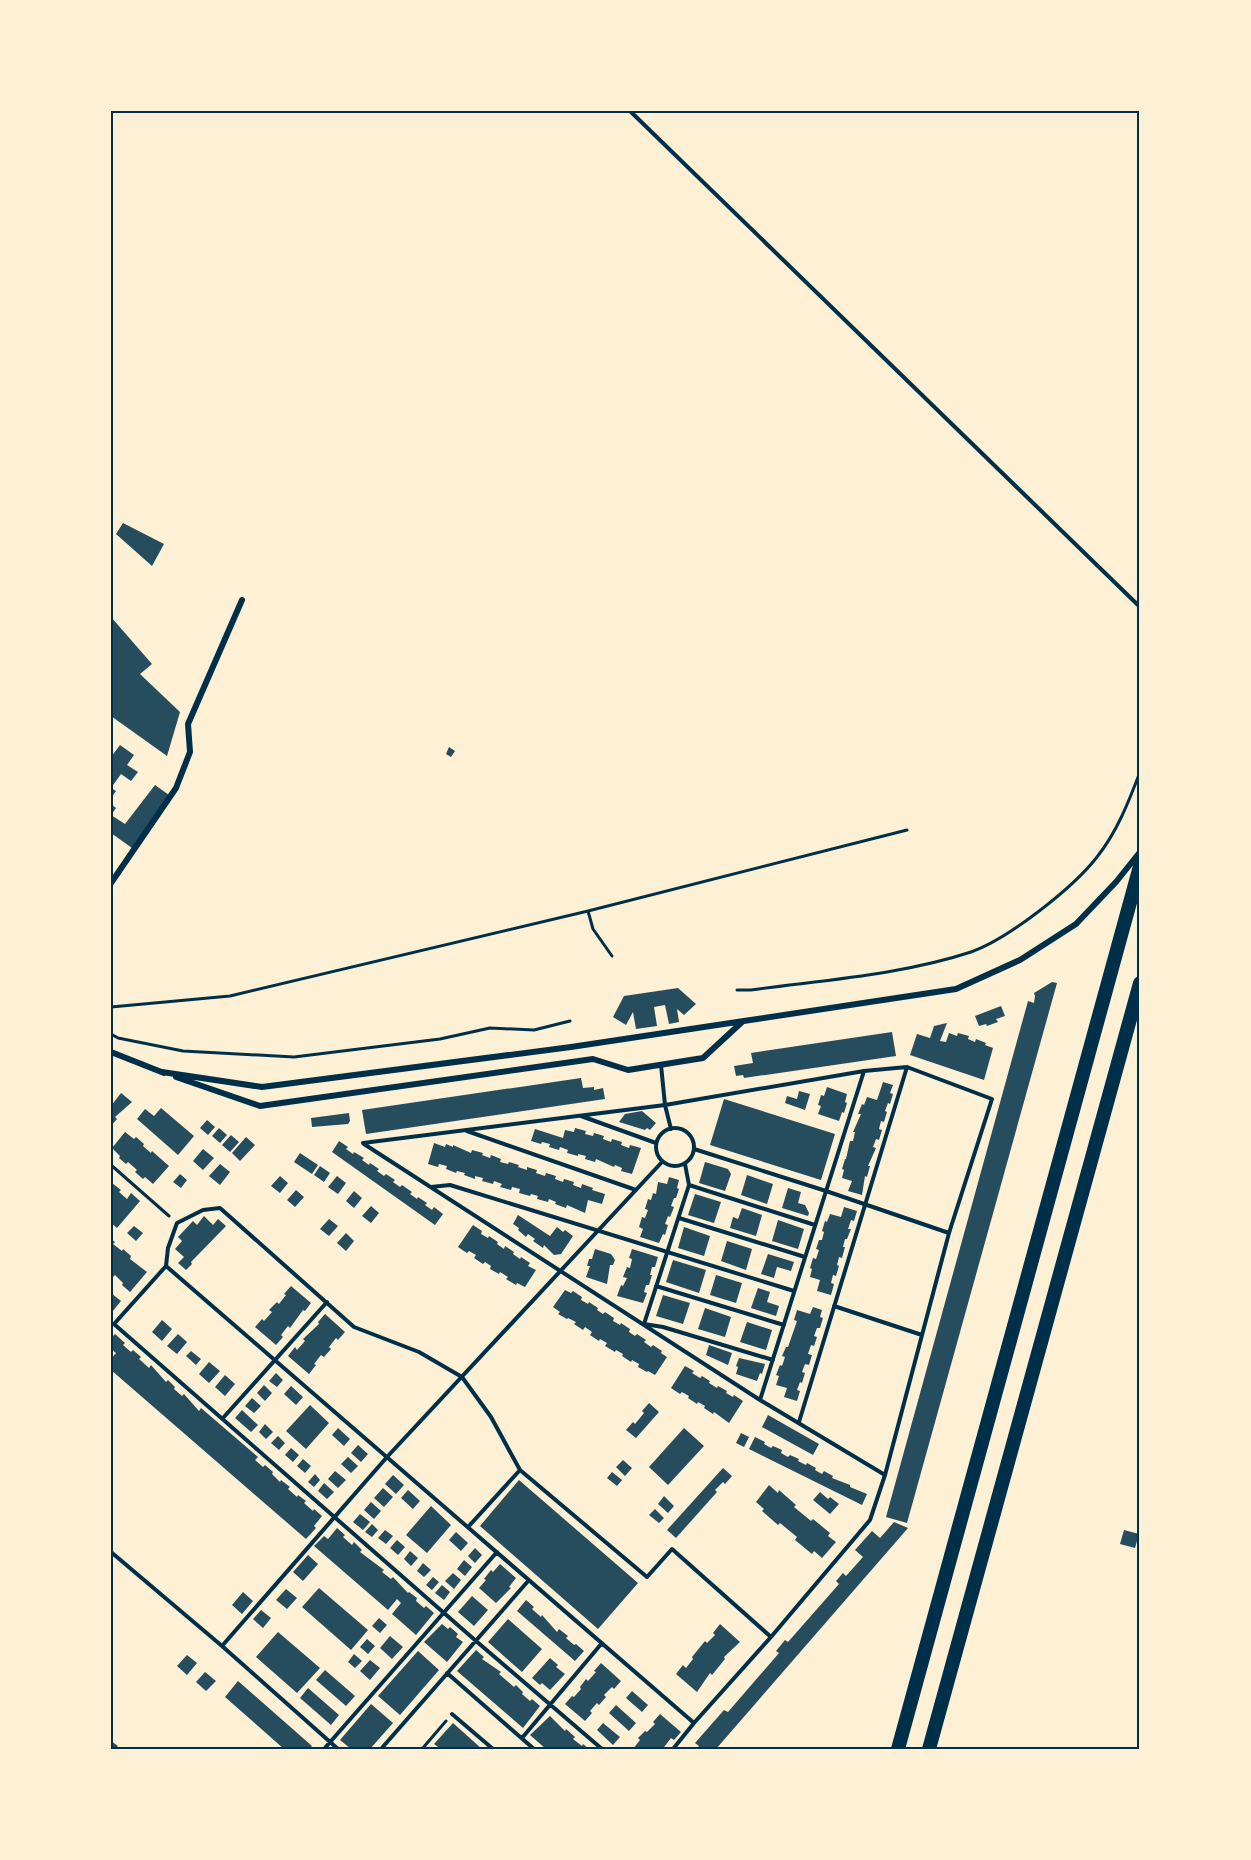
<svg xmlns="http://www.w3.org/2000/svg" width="1251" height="1860" font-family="Georgia,serif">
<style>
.building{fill:#264d5e}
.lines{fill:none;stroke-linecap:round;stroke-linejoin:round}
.path{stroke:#003049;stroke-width:3}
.service{stroke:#003049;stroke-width:4}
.minor{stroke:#003049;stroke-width:6}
.trunk{stroke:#003049;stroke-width:14}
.neatline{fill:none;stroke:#003049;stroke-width:2}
</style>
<rect width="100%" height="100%" fill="#fdf0d5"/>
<!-- building -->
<path class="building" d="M123,523l41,21 -12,22 -36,-32z
M111,617l41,47 -12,10 40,38 -13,44 -56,-40z
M120,745l14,10 -7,10 11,7 -7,9 -10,-7 -10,14 5,3 -5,7v-41z
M449,747l6,4 -4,6 -5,-3z
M155,785l14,10 -37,53 -21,-15v-29l5,4 -5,7 14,9z
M1052,982l5,1 -150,540 -21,-6 142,-516 6,2 1,-7 -1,-3z
M678,988l18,16 -12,11 -7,-6 2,13 -10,2 -4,-19 -11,2 3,19 -21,3 -3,-17 -7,13 -13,-8 11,-21z
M1001,1006l4,10 -9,3 2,3 -11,4 -1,-2 -7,2 -4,-10z
M947,1023l-7,18 6,1 3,-9 8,3 1,-3 11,3 -1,3 7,3 1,-3 10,4 -1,2 8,3 -9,32 -74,-25 7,-21 13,4 4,-12z
M892,1032l4,24 -152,22 -1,-3 -7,1 -2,-10 19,-3 -2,-10z
M581,1078l2,10 11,-1v3l9,-2 2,11 -239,35 -4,-24z
M883,1082l10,3 -3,8 3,1 -3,10 -2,-1 -3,8 2,1 -3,10 -3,-1 -2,8 3,1 -3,10 -3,-1 -3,8 3,1 -8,18h2l-3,11 -2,-1 -3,19 -14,-4 4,-10 -10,-3 2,-8 -2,-1 3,-10h1l4,-18h3l2,-9h-2l8,-18h-3l4,-10 2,1 3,-8 10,3z
M827,1087l20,7 -2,8 2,1 -3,10 -2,-1 -3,9 -21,-7 3,-8 -3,-1 3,-10 3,1z
M799,1091l11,3 -5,16 -20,-7 2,-7 10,3z
M121,1093l11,9 -17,15 2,2 -6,7v-20z
M724,1099l111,35 -14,46 -111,-35z
M161,1108l33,28 -16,19 -41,-36 8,-10 9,7z
M642,1111l14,12 -6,7 -3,-2 -2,2 -26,-8 6,-8z
M349,1113l1,8 -2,3 -36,3 -1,-9z
M207,1120l8,7 -7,8 -8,-7z
M219,1128l8,7 -7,8 -8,-7z
M575,1128l11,3 -1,3 8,2 1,-3 10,3 -1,3 8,3 1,-3 10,3 -1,3 8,3 1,-3 11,3 -9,26 -11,-3 1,-3 -7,-3 -1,2 -18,-8 -1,3 -10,-3 1,-3 -8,-2v2l-11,-3 1,-3 -8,-3 -1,3 -10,-3 1,-3 -8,-2 -1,2 -10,-3 4,-12 28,9 2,-8 9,2z
M125,1132l9,7 2,-2 8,7 -1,2 8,7 1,-2 17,15 -16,18 -8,-7 -2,2 -8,-7 2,-2 -9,-8 -2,2 -7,-6 1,-2 -8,-8z
M231,1135l8,7 -9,10 -8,-7z
M246,1137l9,8 -15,16 -8,-8z
M339,1141l9,6 -2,2 7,5 1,-2 10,6 -2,2 7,5 1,-2 9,6 -2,2 7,5 2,-2 9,6 -2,2 7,5 2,-2 10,7 -2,2 7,5 1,-2 9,6 -2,2 7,5 2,-3 9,7 -8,11 -103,-73z
M434,1143l11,4 1,-3 7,3v-2l18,8 1,-3 11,3 -1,2 8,3 1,-3 10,4 -1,3 8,2 1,-2 10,3 -1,2 9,3v-3l10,3 -1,3 9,3 1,-3 10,3 -1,3 8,3 1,-3 10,3 -1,3 8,3 1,-4 11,4 -1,2 13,4 -3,10 -14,-4 -3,13 -18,-8 -1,3 -11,-4 1,-2 -7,-3 -1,3 -11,-3 1,-3 -7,-2 -1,2 -11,-3 1,-4 -8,-2 -1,3 -11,-3 2,-3 -8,-3 -1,3 -11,-3 1,-3 -8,-2v3l-11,-4 1,-2 -8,-2 -1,2 -10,-4 1,-3 -8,-2 -1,3 -10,-3z
M203,1149l11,9 -11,12 -10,-9z
M300,1153l18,12 -6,9 -18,-12z
M705,1162l23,7 3,5 -6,17 -26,-8z
M220,1164l10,8 -10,13 -11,-9z
M320,1166l10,7 -6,9 -10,-7z
M180,1174l7,6 -6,8 -8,-6z
M747,1175l26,9 -6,20 -26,-9z
M280,1176l8,7 -8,10 -9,-7z
M337,1176l9,7 -8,11 -10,-7z
M669,1177l10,3 -2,8 2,1 -3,9h-2l-3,8 3,1 -4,10 -2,-1 -3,8 3,1 -3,10 -2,-1 -4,9 -19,-6 3,-8 -4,-2 3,-10 3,1 3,-8 -3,-1 3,-10 3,1 2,-7 3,1 2,-12 9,2z
M112,1183l9,7 -2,2 8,7 4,-6 9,8 -23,27 -6,-5 2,-7 -2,-2z
M788,1188l13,4 -3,11 7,2 4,8 -1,3 -26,-8z
M296,1190l8,7 -9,10 -8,-7z
M354,1191l8,7 -8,10 -8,-7z
M695,1194l26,8 -7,21 -26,-8z
M371,1206l8,7 -8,10 -9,-7z
M844,1207l13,4 -3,10 -3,-1 -3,9h3l-4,10h-2l-2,8h2l-3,11 -3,-1 -2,8 2,1 -3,10 -3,-1 -2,8 3,1 -3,11 -14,-4 3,-11 -10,-3 2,-8 -2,-1 3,-10 3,1 3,-9 -3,-1 3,-9h3l2,-8 -2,-1 3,-10 2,1 3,-8 11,3z
M742,1208l20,7 -6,21 -26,-8 3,-11 5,2z
M518,1215l32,21 7,-9 6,5 2,-2 8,6 -12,18 -7,1 -10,-10 -1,3 -10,-7 2,-2 -7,-5 -2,3 -8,-7 1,-2 -6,-4z
M204,1216l9,9 5,-6 8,7 -35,36 1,2 -6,6 -8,-7 6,-6 -9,-8 7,-8 -4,-4 15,-16 4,4z
M329,1219l9,7 -9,10 -9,-7z
M778,1220l26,9 -6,20 -26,-8z
M473,1225l9,6 -1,3 7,4 1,-2 9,6 -1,2 7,5 1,-3 9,6 -1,2 7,5 1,-2 9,6 -2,3 8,4 -11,17 -8,-4 -1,2 -10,-6 2,-2 -8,-5 -1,2 -9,-5 1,-3 -6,-4 -2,2 -9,-6 2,-3 -7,-4 -2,2 -9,-6z
M134,1226l9,7 -7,8 -9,-8z
M684,1227l26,9 -6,20 -26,-8z
M346,1233l8,8 -8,10 -9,-8z
M111,1239l4,3 -2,2 9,7 1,-2 8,7 -1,3 17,13 -17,20 -8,-7 1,-2 -8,-8 -2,2 -2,-2z
M727,1241l25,8 -6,21 -25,-9z
M595,1249l16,5 4,6 -2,5h-3l-3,19 -21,-7 4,-11h-3l2,-7h3z
M632,1249l26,8 -3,10h-3l-2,8h2l-3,10h-3l-2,7 3,1 -4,10 -26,-7 4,-11 2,1 4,-8 -4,-1 4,-10 3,1 2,-9 -3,-1z
M768,1254l26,8 -3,9 -14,-4 -3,11 -13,-4z
M673,1260l33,10 -7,23 -33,-11z
M716,1275l26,8 -6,20 -26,-8z
M291,1286l20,17 -6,8 -2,-1 -13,18 -2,-2 -7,9 2,2 -7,8 -21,-18 7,-8 2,2 8,-9 -3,-2 8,-8 2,2 7,-9 -2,-1z
M758,1288l12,4 -3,10 12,4 -3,10 -25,-8z
M565,1290l6,3 2,-2 9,6 -1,3 7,4 1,-2 9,6 -1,2 6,4 2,-2 9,6 -1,3 7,4 1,-2 9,6 -1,3 6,4 2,-2 9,6 -2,2 7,5 2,-2 9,6 -1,2 6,4 -12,18 -7,-4 -1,1 -9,-5 1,-3 -7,-4 -1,2 -9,-6 1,-2 -7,-4 -1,2 -10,-6 2,-3 -7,-4 -1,2 -9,-6 2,-3 -7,-5 -2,3 -9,-6 2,-2 -8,-4 -1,1 -9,-5 2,-2 -7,-5z
M111,1293l10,8 -9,11 -1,-2z
M663,1295l27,8 -7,21 -27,-8z
M813,1307l9,3 -2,7 3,1 -3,10h-3l-3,8 3,1 -3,9 -3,-1 -3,9 4,1 -3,10 -4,-1 -3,8 3,1 -3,10 -2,-1 -3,8 3,1 -3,10 -13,-4 3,-9 -11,-3 3,-9 -3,-1 4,-10 2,1 3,-9 -3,-1 4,-9h2l9,-26 -3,-1 3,-10 13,4z
M705,1308l26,9 -6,20 -27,-8z
M325,1314l20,18 -7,8 -2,-2 -7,9 2,2 -7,8 -3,-2 -7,9 2,1 -7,9 -21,-18 7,-9 2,3 8,-9 -2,-2 16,-15 -1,-2z
M162,1320l10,9 -10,12 -10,-9z
M747,1322l25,8 -6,20 -26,-8z
M115,1334l10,9 -2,2 8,7 2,-2 8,7 -2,2 10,9 2,-3 15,17 2,-2 7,7 -1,2 8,7 2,-2 15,17 2,-3 57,49 -3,3 8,7 2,-2 8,7 -1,2 8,8 1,-2 9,7 -2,2 9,8 1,-2 8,6 -2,2 9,8 1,-2 8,7 -8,10 2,2 -10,11 -195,-169v-11l5,-6 -5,-4v-11z
M178,1334l9,8 -10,12 -10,-8z
M709,1345l23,8 -4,12 -22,-10z
M191,1351l10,8 -5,6 -10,-9z
M739,1358l26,6 -3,10 -2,-1 -3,8 -21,-7 2,-7 -2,-1z
M209,1362l11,9 -11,12 -10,-9z
M685,1366l9,5 -2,2 8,5 2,-2 8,5 -1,2 8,5 1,-2 9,5 -1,2 7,4 1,-2 9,6 -14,22 -15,-11 -1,2 -9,-6 1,-2 -7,-4 -1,2 -9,-6 1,-2 -7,-4 -2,2 -9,-6z
M276,1373l7,7 -6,7 -8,-6z
M225,1375l10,9 -10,12 -10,-9z
M264,1385l8,8 -7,8 -8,-8z
M291,1386l12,11 -7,8 -12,-11z
M252,1398l9,8 -7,7 -9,-7z
M649,1403l10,9 -23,26 -10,-8 7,-8 2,2 9,-11 -2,-2z
M310,1405l19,18 -23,26 -20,-18z
M242,1410l16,15 -7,7 -16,-14z
M768,1415l51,29 -6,11 -51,-28z
M265,1424l8,8 -7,7 -7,-7z
M338,1428l12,11 -6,7 -12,-11z
M684,1428l20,18 -36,39 -19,-18z
M741,1433l8,4 -5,10 -8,-4z
M278,1436l7,7 -6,7 -8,-7z
M755,1437l10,5 -1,2 7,4 2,-2 9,4 -1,3 7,4 2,-2 9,4 -1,2 8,4 1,-2 9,5 -1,2 7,4 2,-3 9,5 -1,2 18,7v2l17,7 -5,11 -113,-56z
M358,1445l10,9 -7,8 -10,-9z
M291,1448l8,7 -6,7 -8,-7z
M348,1457l10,9 -7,7 -10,-9z
M303,1459l8,7 -6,7 -8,-7z
M623,1460l9,8 -7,8 -9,-9z
M723,1468l9,8 -7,8 -2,-2 -8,8 2,2 -41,46 -9,-8z
M335,1471l11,9 -8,8 -10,-9z
M612,1472l10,8 -5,6 -10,-8z
M315,1474l5,6 -6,7 -6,-5z
M393,1475l11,10 -8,9 -11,-10z
M519,1480l119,103 -40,46 -118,-103z
M324,1483l10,9 -7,7 -9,-8z
M769,1485l9,8 1,-3 17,15 -2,2 17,14 2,-2 17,14 -2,3 8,6 -14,16 -8,-7 -2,3 -17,-14 2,-3 -17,-14 -2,2 -16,-14 2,-2 -8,-7z
M383,1488l10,9 -9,10 -10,-9z
M408,1490l12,11 -7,8 -12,-11z
M820,1492l8,7 2,-2 9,7 -9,10 -17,-14z
M664,1496l10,10 -6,7 -10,-9z
M371,1502l10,9 -7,8 -10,-9z
M431,1506l20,19 -24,28 -21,-18z
M655,1509l9,9 -5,5 -10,-8z
M360,1514l10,8 -7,8 -10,-8z
M894,1522l14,6 -192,221h-20l3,-3 -4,-3 29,-33 4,2 51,-59 -3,-2 9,-11 3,2 51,-58 -3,-3 7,-8 3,3 17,-19 -8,-7 17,-19 8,7z
M372,1524l6,6 -6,7 -7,-5z
M337,1528l8,7 -2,2 9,8 2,-3 8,8 -2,2 24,18 -2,2 9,7 2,-2 15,16 1,-1 8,6 -1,3 8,7 2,-2 8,7 -18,22 -24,-21 9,-11 -4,-4 -9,11 -74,-64 10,-10 4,3z
M385,1530l8,6 -7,8 -8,-6z
M1124,1530l15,4 -4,14 -15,-4z
M456,1532l12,11 -7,8 -12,-11z
M397,1540l8,7 -7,8 -8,-7z
M475,1548l7,7 -7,8 -7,-7z
M410,1551l8,7 -7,8 -7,-7z
M308,1555l10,9 -15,17 -10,-9z
M464,1560l8,7 -7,9 -8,-7z
M423,1563l8,7 -7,7 -7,-6z
M500,1564l16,14 -7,9 2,1 -15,15 -17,-15 7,-8 -2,-1 7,-9 2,2z
M453,1573l8,7 -7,9 -9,-8z
M433,1577l6,5 -7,8 -6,-5z
M442,1585l8,7 -6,8 -9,-7z
M319,1588l49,42 -17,20 -49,-43z
M286,1589l11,9 -10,11 -11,-9z
M243,1592l10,9 -11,13 -10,-9z
M472,1596l16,14 -14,16 -16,-14z
M526,1600l8,7 -2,2 9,8 1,-2 15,17 2,-3 9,7 -2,2 8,7 2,-1 8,7 -9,10 -58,-50z
M261,1610l10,8 -8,10 -10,-9z
M379,1618l8,7 -7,8 -8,-7z
M508,1619l34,30 -20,23 -34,-30z
M442,1624l6,5 2,-2 8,7 -2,3 7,5 -16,20 -23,-20z
M720,1624l20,18 -16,15 1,2 -13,16 -2,-2 -13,19 -21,-18 7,-9 3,3 7,-9 -1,-2 13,-16 2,2 8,-8 -2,-2z
M278,1632l42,36 -23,25 -41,-36z
M390,1636l13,11 -11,12 -12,-11z
M367,1639l8,7 -7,8 -8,-7z
M476,1650l8,7 -2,2 19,13 -2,2 15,13 2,-2 7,7 -1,2 8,7 2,-2 8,7 -17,22 -66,-57z
M418,1651l21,19 -39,45 -22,-19z
M354,1654l8,7 -7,7 -7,-6z
M187,1655l10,8 -10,12 -10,-9z
M550,1658l8,7 -2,2 9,7 -15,16 -8,-7 -2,2 -8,-7z
M370,1660l10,8 -10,12 -10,-9z
M601,1663l20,18 -7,8 -2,-2 -8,8 2,2 -7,8 -2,-2 -7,8 2,2 -7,8 -20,-17 7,-8 2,1 7,-8 -1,-2 6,-8 2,2 8,-9 -2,-1z
M325,1670l30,26 -9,10 -30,-26z
M205,1672l11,9 -10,10 -10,-9z
M238,1681l74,65 -3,3h-25l-59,-52z
M308,1688l31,27 -8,10 -31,-27z
M632,1691l16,14 -6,7 -16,-14z
M371,1704l22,19 -23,26h-19l-11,-9z
M616,1705l20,18 -7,8 -20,-18z
M660,1714l21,18 -7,8 -3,-2 -7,9 2,2h-33l7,-9 -2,-2 7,-7 2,1 8,-8 -2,-2z
M550,1716l15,15 1,-2 9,8 -2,2 9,7 1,-2 6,5h-43l-16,-14z
M453,1723l29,26h-41l-7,-5z
M603,1723l17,14 -7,8 -16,-15z
M111,1741l7,5 -3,3h-4z"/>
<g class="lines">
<!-- path -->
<path class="path" d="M588,911l5,18 19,27
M737,990h14c73,-10 150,-15 220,-38 37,-13 102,-64 126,-95 20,-25 32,-56 43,-85
M111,1007l119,-11 358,-85 319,-81
M111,1034l7,4 65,13 111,6 146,-18 50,-11 44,2 36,-9
M111,1165l58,51
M422,1749l24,-28"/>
<!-- service -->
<path class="service" d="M630,111l510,496
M661,1065l4,40 6,24
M581,1116l75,27
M656 1147a19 19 0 1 1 38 0a19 19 0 1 1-38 0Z
M467,1131l169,59
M363,1143l302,-38 199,-34 43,-4 85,32 -43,134 -64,242 -15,45 -99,117
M364,1144l396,256 125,75
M694,1149l132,42 123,42
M685,1164l4,21 -45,139 19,3 110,33
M689,1185l126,40
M431,1187l19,-2 344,106
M220,1208l134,119 65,25 43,25 29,40 29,53 127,107 25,-28 99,88 -77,86 -528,-457 2,-18 9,-25 26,-13z
M679,1218l126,39
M166,1266l-52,58 362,317 126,108
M656,1286l128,39
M834,1306l88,29
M760,1400l104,-329
M223,1418l104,-116
M799,1422l108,-355
M468,1527l52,-57
M111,1552l111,94 116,103
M222,1646l165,-189 275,-295
M447,1673l87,76
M452,1714l41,35
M522,1738l80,-95
M324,1749l173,-197
M381,1749l148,-169
M673,1749l21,-26"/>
<!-- minor -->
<path class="minor" d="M111,883l65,-95 14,-36 -2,-28 54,-124
M111,1052l53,21
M162,1072l100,15 309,-40 385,-58 64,-29 56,-36 40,-42 24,-30
M176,1077l84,29 333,-47 35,11 75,-12 39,-36"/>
<!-- trunk -->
<path class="trunk" d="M898,1749l242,-883
M929,1749l211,-766"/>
</g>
<!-- border -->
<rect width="1251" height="1860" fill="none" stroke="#fdf0d5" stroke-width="225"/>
<rect x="112" y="112" width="1026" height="1636" class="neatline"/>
</svg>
